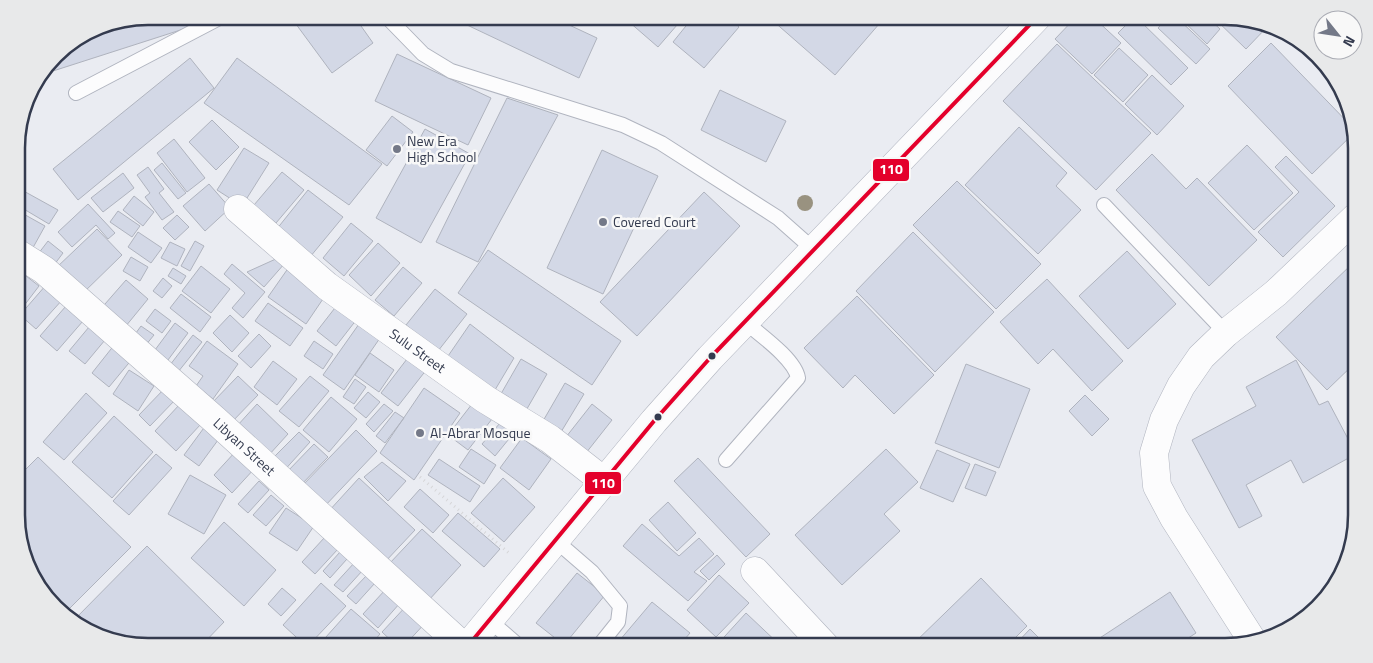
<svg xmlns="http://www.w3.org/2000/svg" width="1373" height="663" font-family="'Titillium Web',sans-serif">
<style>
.building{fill:#d3d8e6;stroke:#afb3be}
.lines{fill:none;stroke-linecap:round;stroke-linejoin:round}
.lane-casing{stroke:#b0b4bf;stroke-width:16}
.street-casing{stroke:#b0b4bf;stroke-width:29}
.secondary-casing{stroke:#b0b4bf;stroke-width:29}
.path{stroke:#d6d6d8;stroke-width:3;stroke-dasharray:1 4;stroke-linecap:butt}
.lane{stroke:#fcfcfd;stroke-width:14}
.street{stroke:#fcfcfd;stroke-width:28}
.secondary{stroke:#fcfcfd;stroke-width:28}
.bus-1-casing{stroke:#f8f8f8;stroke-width:8}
.bus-1{stroke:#e4002b;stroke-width:4}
.tree{fill:#999280}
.poi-dot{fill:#747988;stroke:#f8f8f8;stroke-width:2}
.bus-dot{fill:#343b4f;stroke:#f8f8f8;stroke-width:2}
.labels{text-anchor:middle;stroke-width:5;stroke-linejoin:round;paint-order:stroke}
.poi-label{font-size:14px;fill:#343b4f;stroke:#f8f8f8;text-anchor:start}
.street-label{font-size:14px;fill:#343b4f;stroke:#f8f8f8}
.rim{fill:none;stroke:#343b4f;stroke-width:2.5}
.line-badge{stroke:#f8f8f8;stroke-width:2}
.badge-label{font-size:14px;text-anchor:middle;font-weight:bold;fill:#fff}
</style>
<rect width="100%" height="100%" fill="#eaecf2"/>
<!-- building -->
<path class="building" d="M148,16h42l3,10 -140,45 -3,-8 11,-14 35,-22z
M290,16h64l19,27 -41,30z
M448,16h102l47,22 -18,40z
M631,16h52l1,1 -26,30 -30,-26z
M694,16h33l12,11 -35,41 -31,-26z
M775,16h111l-51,59 -63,-55z
M1077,16h15l29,27 -29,31 -37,-35z
M1135,16l53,52 -17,17 -53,-52z
M1143,16h20l-10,10z
M1169,16h6l35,33 -14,15 -38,-36z
M1178,16h28l14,13 -13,15z
M1212,16h13l43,10 -22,23z
M1271,43l85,88 -44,43 -84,-88z
M1057,44l94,89 -55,57 -93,-89z
M1119,48l29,27 -25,27 -29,-27z
M397,54l94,44 -23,47 -93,-44z
M190,58l24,30 -136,112 -25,-31z
M237,58l145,106 -33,41 -145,-102z
M1152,75l32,31 -27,29 -32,-31z
M720,90l66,31 -20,41 -65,-32z
M507,98l51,17 -80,147 -42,-20z
M392,116l21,16 -26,34 -21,-16z
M212,120l27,27 -23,23 -27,-28z
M1019,127l48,46 -11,13 25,24 -43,44 -73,-69z
M425,129l45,25 -49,89 -45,-25z
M174,139l31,39 -18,14 -30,-39z
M1247,145l46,48 -39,37 -46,-47z
M244,148l25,15 -27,43 -25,-16z
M602,150l56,26 -55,118 -56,-26z
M1152,154l34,35 11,-11 60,62 -48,46 -93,-96z
M1286,156l49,50 -52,51 -25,-25 41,-40 -24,-25z
M162,163l24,30 -8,6 -24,-29z
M148,167l16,22 -5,4 15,19 -12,8 -17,-23 5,-4 -13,-18z
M282,172l22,18 -28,33 -22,-18z
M123,173l11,15 -31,24 -12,-14z
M957,181l84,83 -45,45 -83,-84z
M209,184l21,24 -25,23 -22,-25z
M20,189l38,21 -9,14 -32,-19v-10z
M308,190l35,27 -33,40 -34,-27z
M704,192l36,34 -103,110 -37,-34z
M134,196l20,16 -11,14 -20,-16z
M88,204l27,29 -7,6 -12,-14 -24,22 -14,-15z
M118,211l22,15 -8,11 -22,-15z
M20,212l25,14 -15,27 -13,-7v-28z
M177,215l12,12 -14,13 -12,-12z
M351,223l22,18 -29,35 -21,-18z
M97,229l25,26 -41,40 -25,-27z
M138,232l24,16 -11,15 -23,-16z
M913,232l81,80 -59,60 -79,-81z
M48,241l15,12 -12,16 -16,-11z
M195,241l9,5 -14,25 -9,-5z
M170,242l15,7 -8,17 -16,-8z
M378,243l22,20 -29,33 -22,-21z
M488,250l133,91 -29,44 -134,-92z
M1127,251l49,53 -48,45 -49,-53z
M131,257l17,10 -8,14 -17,-10z
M278,258l7,5 -21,24 -17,-15z
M1353,263l3,4v95l-29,28 -51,-53z
M232,264l33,28 -22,26 -11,-10 13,-15 -21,-19z
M201,266l29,23 -19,24 -29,-22z
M289,267l38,26 -21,31 -38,-27z
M403,267l19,16 -28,33 -19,-16z
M173,268l13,8 -5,8 -13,-8z
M17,269l22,17 -19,25 -3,-2z
M163,278l9,8 -10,12 -9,-7z
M1047,279l76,82 -31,30 -39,-42 -15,15 -38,-42z
M126,280l22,19 -27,33 -23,-20z
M46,285l17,14 -27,30 -16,-14z
M435,289l32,25 -29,37 -32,-26z
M181,294l30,23 -11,15 -30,-24z
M857,296l77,79 -40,39 -39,-39 -12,13 -39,-40z
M268,303l35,25 -13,18 -35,-25z
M338,304l19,15 -21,27 -19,-15z
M66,306l17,15 -26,30 -17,-15z
M155,309l16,12 -9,12 -16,-12z
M230,315l19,18 -17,19 -19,-19z
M175,323l13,10 -23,31 -13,-10z
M359,324l21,14 -36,52 -21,-15z
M470,324l44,34 -22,37 -46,-36z
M141,326l13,9 -9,11 -12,-9z
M89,327l16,13 -20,24 -16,-13z
M259,334l12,12 -20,22 -13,-12z
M193,335l9,7 -24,30 -8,-7z
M207,341l31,23 -25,35 -17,-13 7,-10 -14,-10z
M314,341l19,13 -10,15 -19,-13z
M115,344l18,14 -24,29 -17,-14z
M370,353l24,17 -15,22 -24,-17z
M410,355l17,14 -29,37 -17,-13z
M521,359l26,15 -23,40 -26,-15z
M1296,360l23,45 9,-4 28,53 -53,29 -12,-23 -45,25 16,31 -23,12 -47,-88 64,-34 -10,-19z
M273,361l24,18 -20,26 -23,-18z
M966,364l64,25 -31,79 -64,-25z
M129,370l25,16 -16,25 -25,-17z
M238,376l20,19 -29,30 -20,-19z
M310,376l19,15 -30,36 -20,-16z
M355,379l11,8 -12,17 -11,-7z
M565,383l19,11 -23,38 -18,-11z
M166,387l11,11 -27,28 -11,-11z
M424,388l36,25 -46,67 -34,-27z
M368,392l12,10 -14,16 -12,-10z
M86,393l21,20 -43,47 -21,-18z
M1085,395l24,24 -17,17 -23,-25z
M331,397l26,22 -28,33 -26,-22z
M180,404l21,20 -25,27 -21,-20z
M257,404l31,30 -20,22 -31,-30z
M384,404l9,7 -19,21 -8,-8z
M472,404l20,15 -24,31 -20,-15z
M592,404l20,16 -26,33 -20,-16z
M395,412l9,6 -19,25 -9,-7z
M114,416l39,36 -41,46 -40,-36z
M500,423l13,11 -18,22 -13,-12z
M206,425l15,11 -22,30 -15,-11z
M356,430l21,21 -54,57 -22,-21z
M299,432l11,10 -29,32 -12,-12z
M522,438l29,21 -22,31 -29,-22z
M314,444l14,13 -29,30 -14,-13z
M471,449l25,16 -12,19 -25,-17z
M886,449l32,33 -34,32 16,17 -58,54 -47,-50z
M937,450l33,14 -17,38 -33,-14z
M236,451l19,17 -23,25 -18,-18z
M156,454l16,14 -43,47 -16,-14z
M38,457l93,90 -66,66 -22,-18 -26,-62v-55z
M698,458l72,76 -24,23 -72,-76z
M439,459l41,27 -10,16 -42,-27z
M382,462l24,19 -18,20 -24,-24z
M975,464l21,8 -10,24 -21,-8z
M190,475l36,20 -22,39 -36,-20z
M359,478l56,52 -31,33 -56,-51z
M503,478l32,29 -31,35 -33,-29z
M259,481l10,9 -21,23 -10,-9z
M420,489l29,26 -16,18 -29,-26z
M271,495l13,11 -18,20 -13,-11z
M668,502l28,31 -19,18 -28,-31z
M286,508l28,18 -17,25 -28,-18z
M458,513l42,36 -16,18 -42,-36z
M224,522l52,48 -32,36 -53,-48z
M642,524l37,32 20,-18 15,16 -20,18 13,9 -19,20 -65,-55z
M422,529l39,36 -33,36 -39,-37z
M325,537l13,12 -23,25 -13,-12z
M147,546l77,76 -24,25h-52l-58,-14 -16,-13z
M340,552l7,7 -17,19 -7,-7z
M717,555l8,9 -16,16 -9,-9z
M355,562l8,8 -20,22 -9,-7z
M577,573l28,22 -41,50 -28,-22z
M367,575l8,8 -19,21 -9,-8z
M719,575l30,28 -33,34 -29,-27z
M981,578l46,48 -21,21h-96z
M321,583l25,23 -39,41 -24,-22z
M282,588l14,12 -15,16 -13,-12z
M386,589l14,14 -22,25 -15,-14z
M1170,592l26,41 -20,13 -90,1z
M652,602l38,31 -12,14h-64z
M409,603l19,17 -25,27h-5l-16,-15z
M351,609l29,25 -11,13h-52z
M746,613l36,34h-67z
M1030,629l18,18h-35z"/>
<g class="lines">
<!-- lane casing -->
<g class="lane-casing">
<path id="lane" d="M386,16l37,38 28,17 172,54 38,18 117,75 35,31
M76,93l147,-77
M1104,205l122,128
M726,460l72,-82c-3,-19 -39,-44 -54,-57
M555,540l37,32 28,34 -2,16 -20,25
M489,620l31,27"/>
</g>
<!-- street casing -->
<g class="street-casing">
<g id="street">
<path id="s1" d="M238,209l89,77 158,113 65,40 55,43"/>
<path id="s2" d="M17,253l27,17 171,150 249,227"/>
<path d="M755,571l71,76"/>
<path d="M1252,640l-78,-122 -17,-32 -3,-33 10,-33 17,-34 20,-29 25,-24 50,-40 80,-76"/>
</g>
</g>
<!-- secondary casing -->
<g class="secondary-casing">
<path id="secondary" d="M467,647l187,-226 56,-63 328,-342"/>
</g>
<!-- path -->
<path class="path" d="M420,477l90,77"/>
<!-- lane -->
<use href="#lane" class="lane"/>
<!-- street -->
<use href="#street" class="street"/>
<!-- secondary -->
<use href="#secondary" class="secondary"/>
<!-- bus-1 casing -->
<g class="bus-1-casing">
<path id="bus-1" d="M467,647l187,-226 56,-63 328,-342"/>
</g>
<!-- bus-1 -->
<use href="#bus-1" class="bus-1"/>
</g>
<!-- trees -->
<circle class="tree" cx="805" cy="203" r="8"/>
<!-- markers -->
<g class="poi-dot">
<circle cx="397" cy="149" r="5"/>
<circle cx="603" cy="222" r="5"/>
<circle cx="420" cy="433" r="5"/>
</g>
<g class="bus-dot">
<circle cx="712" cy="356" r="4.5"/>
<circle cx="658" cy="417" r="4.5"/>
</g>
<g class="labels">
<!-- poi labels -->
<g class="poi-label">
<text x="407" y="146">New Era<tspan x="407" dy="16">High School</tspan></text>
<text x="613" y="227">Covered Court</text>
<text x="430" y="438">Al-Abrar Mosque</text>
</g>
<!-- street labels -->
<g class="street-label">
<text dy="5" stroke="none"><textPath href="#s1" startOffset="229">Sulu Street</textPath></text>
<text dy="5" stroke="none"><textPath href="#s2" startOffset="299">Libyan Street</textPath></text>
</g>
</g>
<!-- crop -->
<path d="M0 0H1373V663H0ZM148 25H1225A123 123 0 0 1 1348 148V515A123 123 0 0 1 1225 638H148A123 123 0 0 1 25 515V148A123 123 0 0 1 148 25Z" fill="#e8e9ea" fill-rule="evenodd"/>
<path class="rim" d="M148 25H1225A123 123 0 0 1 1348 148V515A123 123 0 0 1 1225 638H148A123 123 0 0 1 25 515V148A123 123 0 0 1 148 25Z"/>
<g class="line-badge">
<rect x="872" y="158" width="38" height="24" rx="5" fill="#e4002b"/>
<rect x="584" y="471" width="38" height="24" rx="5" fill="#e4002b"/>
</g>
<g class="badge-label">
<text x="891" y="174">110</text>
<text x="603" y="488">110</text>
</g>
<!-- north arrow -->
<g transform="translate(1338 35) rotate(120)"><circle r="24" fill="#f8f8f8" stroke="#aaacb4"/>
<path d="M0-4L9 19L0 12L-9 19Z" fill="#747988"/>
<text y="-8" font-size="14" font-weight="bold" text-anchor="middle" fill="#343b4f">N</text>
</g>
</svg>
